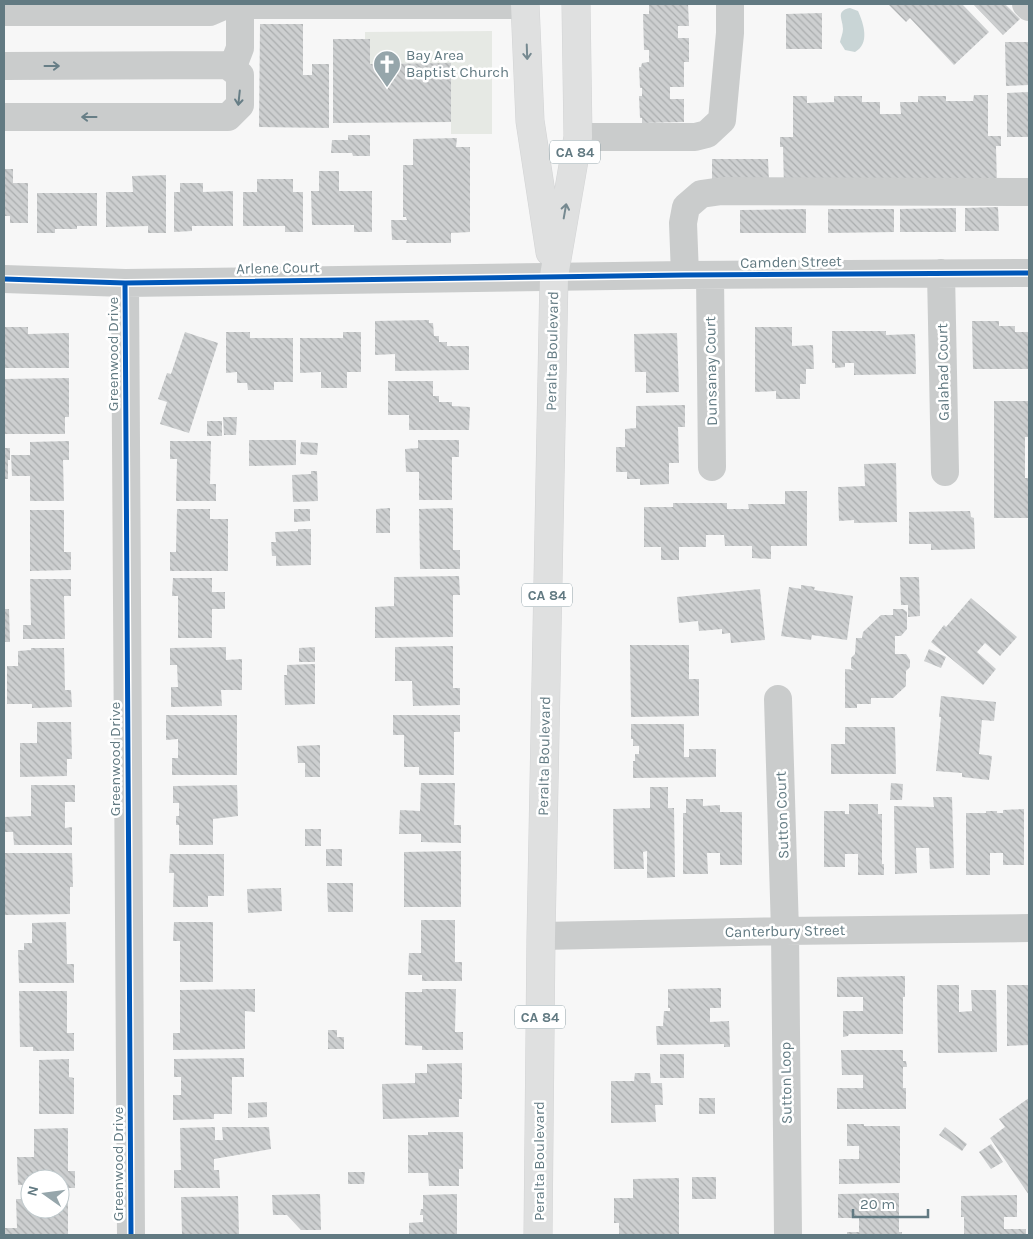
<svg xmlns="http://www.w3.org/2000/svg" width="1033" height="1239" font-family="Karla,sans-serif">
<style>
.grass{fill:#e6e9e4}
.water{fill:#c9d5d6}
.building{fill:url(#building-back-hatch)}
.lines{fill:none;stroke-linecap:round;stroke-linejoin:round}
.major-casing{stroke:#d3d4d5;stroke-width:29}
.minor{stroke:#cacccc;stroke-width:28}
.major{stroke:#dfe0e0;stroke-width:28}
.cycleway-casing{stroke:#fff;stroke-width:8}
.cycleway{stroke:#0057b8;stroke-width:5}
.oneway{stroke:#758990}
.oneway2{stroke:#677e86}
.labels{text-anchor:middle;stroke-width:5;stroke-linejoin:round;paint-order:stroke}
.shield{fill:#fff;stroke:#91a2a8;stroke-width:1}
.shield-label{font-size:14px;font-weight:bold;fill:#627a82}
.poi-label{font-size:15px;fill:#627a82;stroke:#fff;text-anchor:start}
.street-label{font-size:15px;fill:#627a82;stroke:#fff}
</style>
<defs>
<pattern id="building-back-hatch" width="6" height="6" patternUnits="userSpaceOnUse" patternTransform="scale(1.25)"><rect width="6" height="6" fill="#cdcfd0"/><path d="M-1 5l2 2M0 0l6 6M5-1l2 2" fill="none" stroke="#aaadae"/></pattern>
</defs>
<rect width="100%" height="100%" fill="#f7f7f7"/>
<!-- grass -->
<path class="grass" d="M492,31v103h-41v-71l-81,1v-25h-5v-7z"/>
<!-- water -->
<path class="water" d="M850,8l8,3c6,13 12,33 -3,41l-10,-2 -5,-8c1,-5 3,-9 3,-13 0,-10 -8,-18 7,-21z"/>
<!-- building -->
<path class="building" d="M649,4h39l1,22h-11v12h11v24h-5v25h-14v12h14v23l-42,1v-5h-2l-1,-22h3v-8h-2l-1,-21h2l1,-4 7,-1v-12h-5l-1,-36h6z
M888,4h74l27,28 -35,33 -44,-47 -4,4z
M973,4h32l15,15 -17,16z
M822,13v36h-36v-35z
M260,24h43v51h9v-11h17v64l-70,-1z
M333,39h37v25l81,-1v59l-118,1z
M1005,42h24v43l-23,1z
M1029,92v45h-22v-44z
M974,95h14v41h13v10h-5l1,41h-213l-1,-40h-3v-10h13v-41h14v7l27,-1v-6h28v6h18v12h21l-1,-12h18v-6h28v5h27z
M348,135h22v21h-17l-1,-3h-21l1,-13h16z
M457,138l-1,9h14v85l-19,1v10h-45l1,-3h-15l-1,-20h16l-1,-3h-3v-52h10v-26z
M712,159h56l1,22 -57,1z
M4,169h9v14h15v40h-18v-7h-6z
M319,171h20v20h33v41h-18v-7h-42l-1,-34h8z
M166,175v58h-18v-7l-42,1v-35h27l-1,-16z
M257,179h36v13h10v40h-18v-6h-42v-34h14z
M180,183h23v9l30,-1v35h-41v5l-18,1v-40h6z
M37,193h60v33h-20v3h-22v4h-18z
M998,207l1,24h-34v-23z
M956,208v24h-56v-23z
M806,209v24h-66v-23z
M828,209h66v23l-66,1z
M429,320v3h4l1,13h5v6h8v4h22v24l-74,1v-17l-20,1v-34z
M972,321h27v5h16v6h14v37h-56z
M4,327h24v7l41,-1v35h-65z
M755,327h37v19l21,-1 1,24h-8v15h-6v15h-24v-8l-21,1z
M832,331h54v4l29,-1 1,40 -62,1v-12h-9v4l-10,1v-5h-3z
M185,332l33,11 -29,90 -29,-9 7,-22 -9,-3 9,-26 4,1z
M226,332h24v6h43v44h-19v8h-26l-1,-7h-10v-11l-11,1z
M343,332h18v40h-14v16h-26v-16l-21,1v-35h43z
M677,333l2,59 -33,1v-21h-11l-1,-38z
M69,378v39h-4v17h-61v-55z
M388,381h45v15h6v6h13v4l18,1 -1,23h-60v-15h-21z
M994,401h35v36h-4v41h4v40h-35z
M685,405v22h-7l1,36h-10v21l-29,1v-6h-13v-7h-11v-25h9v-18l11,-1v-22z
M223,417h14l-1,18h-12z
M207,421h15v15h-15z
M249,440h47v25l-47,1z
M418,440h41v17h-7v43h-33v-28h-13l-1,-23 13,-1z
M69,441v19h-6l1,41h-34v-25h-18l-1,-21h19v-13z
M170,441h41l-1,43h6v17h-40l1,-42h-7z
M301,442l17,1 -1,12 -17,-1z
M4,448h6v12h-2v19h-4z
M896,463l1,59 -43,1v-3l-15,1 -1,-34 27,-1 -1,-22z
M311,471h6l1,30 -25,1 -1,-27 19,-1z
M785,491h22v55h-36v13l-19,-1v-12h-27l-1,-11h-18v12h-27v13h-18v-13h-17v-40h29v-4h54v6h22l-1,-5h37z
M390,508v25h-14v-24z
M453,508v42h7v19h-40l-1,-60z
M177,509h33v10h18v52h-58v-19h6z
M294,509h16v12l-16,1z
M30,510h34v42h7v18l-41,1z
M970,511l1,6 3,1 1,31 -44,1v-6h-22v-32z
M298,529h13v36l-35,1v-10h-4l-1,-14h5l-1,-10 23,-1z
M459,576l1,19h-7v42l-78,1v-31l19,-1v-29z
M900,577h19l1,39 -12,1v-12h-7z
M173,578h39v14h13v17h-13v29h-34v-42h-6z
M30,579h41v17h-7l1,43h-42v-14h8z
M801,585l14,2 -1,3 39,6 -6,44 -35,-5 -1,5 -30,-4 8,-49 12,2z
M760,589l5,51 -34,3 -1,-10 -8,1v-5l-23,2 -1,-10 -19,2 -2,-26z
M971,598l46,39 -17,19 -15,-13 -8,9 19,17 -13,16 -52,-43 13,-17 2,2z
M4,609h5l1,33h-6z
M893,609h10l4,3v17l-6,7h-6v18h11l4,6v7l-4,4v15l-13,12h-22v6h-14v4h-12v-39l9,1 -3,-2v-10l4,-4 1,-16h6l1,-6 18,-17h12z
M630,645h59v34h10v37l-68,1z
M453,646v42h7v17l-47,1 -1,-25h-17v-34z
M226,647v13l16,-1v31h-21l1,16 -51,1v-20h7l-1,-22h-7v-17z
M315,647v15h-16v-14z
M31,648h33l1,42h6l1,17 -40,1v-4h-25v-38h11v-15l13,-1z
M929,649l17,8 -5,11 -17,-7z
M315,664v40l-30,1 -1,-30h3v-10z
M941,696l55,6 -2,19 -12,-1 -3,34 13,2 -3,24 -27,-3v-4l-26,-2 5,-54h-2z
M166,715h71v60h-65v-17h6v-19l-12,1z
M393,715h67v17h-6v43h-35v-8h-15v-32h-11z
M37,722h34l1,37h-5v17l-47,1v-34h17z
M631,724h53v33h5v-8h27v28l-83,1v-17h2v-7h4v-8h-6v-7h-2z
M845,727h50l1,47h-65v-30h14z
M320,745v32h-15v-14h-7l-1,-17z
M421,783h34l-1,42h7v18l-40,-1v-8h-22l1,-24 20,1z
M891,783l12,1 -1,16h-12z
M31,785h44v17h-10v26l7,-1v18h-58l-1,-13h-9v-15l27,-1z
M237,785l1,31 -25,3v26h-34v-20h-3v-9h3v-13h-6v-17z
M650,787h18v21h6l1,69 -28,1v-27l-4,1 1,17h-30l-1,-60 37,-1z
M933,797h19l2,71 -24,1 -1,-21h-13l1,25 -22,1 -1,-68 40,1z
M686,799h17v7l17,-1v7h22v53h-22v-12h-13l1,21h-25v-61h3z
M849,804h29v10h4v50h2v11h-26v-21h-13v13h-21v-56h21v3h4z
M1024,809v56h-21v-12h-13v22h-24v-62h20v-2h11v2h6v-3z
M305,829h16v17h-16z
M326,849h16v17h-16z
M461,851v56h-57v-55z
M4,853h68l1,34h-3v27l-65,1z
M170,854h54v42h-16v11h-35l1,-34h-5z
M327,883h26v29h-25z
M281,888l1,23 -34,2 -1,-24z
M421,920h34v42h7v19h-40v-6h-14l1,-22h12z
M66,922l1,42h7v19h-55l-1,-33h6v-7h8v-20z
M174,922h39v60h-33v-41h-7z
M905,976v21h-2v37h-54l-1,2 -5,1v-26h20v-14h-26v-20z
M937,985h22v27l13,-1 -1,-21h25l1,62 -59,1z
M1007,985h22v60l-22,1z
M721,988v20h-11v14l19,-1 1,26h-6v-3l-67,1 -1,-19h7l1,-15h6v-3h-2v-19z
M255,989v23l-10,-1v38l-72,1v-17h7v-43z
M422,989h34l-1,43h8v18h-41v-4l-17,-1v-53h17z
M19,991h48v42h7v18h-41v-4h-13z
M328,1030h9v7h7v12h-16z
M841,1050h62v11h3l1,6h-4v21h3v21h-69v-21h26v-13h-21z
M660,1054h24v24h-24z
M244,1058v19h-12v37h-18v5l-41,1v-25h8v-18h-7v-18z
M69,1059v18l5,1v36h-35v-54z
M462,1063v36h-3v18l-76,2 -1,-35 33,-1v-10h12v-9z
M635,1073h15l1,10h11l1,22h-8l1,17 -45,1v-42h23z
M699,1098h16v16h-16z
M1029,1098v97l-39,-57 15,-11 -6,-8z
M267,1102v15l-19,1v-15z
M847,1124h17v2h36v57l-61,1v-25h20v-13h-12z
M215,1127v13h8l-1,-13h47l2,22 -57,10v11h5l1,18h-46v-18h7l-1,-42z
M945,1127l22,17 -5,7 -23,-16z
M68,1128v43h7v17h-15v-9h-30v6h-12l-1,-28h17v-28z
M428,1132h35v37h-4v17h-30l-1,-13h-20v-38h20z
M991,1144l12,18 -12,7 -12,-17z
M348,1172h17l-1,12h-16z
M692,1177h24v22h-24z
M679,1178v57h-60v-12h-5v-25h19v-19z
M899,1193v39h3v3h-55v-3h12v-14h-21v-24z
M320,1194l1,36h-20l-14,-15h-14l-1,-20z
M457,1194v41h-48v-12l14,-1v-7h-3l1,-6h2v-14z
M1017,1195v22h-13v12h22v6h-62v-18h-3v-21z
M238,1196l1,39h-57l-1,-38z
M60,1198h8v37h-64v-7h13l-1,-29h14v10h30z"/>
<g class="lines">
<!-- major casing -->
<g class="major-casing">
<path id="major" d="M525,4l5,117 20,131
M538,1235l3,-299 13,-660 24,-139 -2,-133"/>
</g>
<!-- minor -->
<path class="minor" d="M1026,4l3,3
M4,12h206l16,-7h299
M227,65l8,-4 5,-13v-43
M4,66l223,-1 13,10v30l-12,12h-224
M578,137h117l12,-3 15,-14 8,-87v-29
M941,273l4,199
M685,275l-2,-52 3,-16 15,-13 21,-3 307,1
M710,275l2,192
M4,279l121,4 560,-8 344,-2
M125,283l6,952
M778,699l7,232 3,304
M541,936l244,-5 244,-3"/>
<!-- major -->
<use href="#major" class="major"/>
<!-- cycleway casing -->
<g class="cycleway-casing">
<path id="cycleway" d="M4,279l121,4 560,-8 344,-2
M125,283l6,952"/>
</g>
<!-- cycleway -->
<use href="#cycleway" class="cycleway"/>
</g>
<!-- one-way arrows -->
<defs><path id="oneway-shaft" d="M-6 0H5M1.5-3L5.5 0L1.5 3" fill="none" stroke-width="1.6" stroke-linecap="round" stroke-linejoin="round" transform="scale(1.25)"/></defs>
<g class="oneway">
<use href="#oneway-shaft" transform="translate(527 52) rotate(88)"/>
<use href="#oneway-shaft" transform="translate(565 211) rotate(-80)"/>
</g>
<g class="oneway2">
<use href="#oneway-shaft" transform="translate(52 66)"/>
<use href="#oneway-shaft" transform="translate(239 98) rotate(96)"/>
<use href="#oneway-shaft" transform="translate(89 117) rotate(-180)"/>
</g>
<!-- icons -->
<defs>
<g id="church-pin" transform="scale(1.4375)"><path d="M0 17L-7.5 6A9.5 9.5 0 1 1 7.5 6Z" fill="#96a6ab" stroke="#fff"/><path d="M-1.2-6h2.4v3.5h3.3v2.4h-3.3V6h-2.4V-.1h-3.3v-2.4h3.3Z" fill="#fff"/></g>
</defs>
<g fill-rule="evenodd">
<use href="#church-pin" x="387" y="64"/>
</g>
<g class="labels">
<!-- shield labels -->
<g class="shield">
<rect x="550" y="140.5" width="50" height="23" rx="4"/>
<rect x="522" y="583.5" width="50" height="23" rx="4"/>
<rect x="515" y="1005.5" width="50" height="23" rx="4"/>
</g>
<g class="shield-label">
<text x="575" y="157">CA 84</text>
<text x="547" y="600">CA 84</text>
<text x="540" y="1022">CA 84</text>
</g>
<!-- poi labels -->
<g class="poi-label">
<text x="406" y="60">Bay Area<tspan x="406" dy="17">Baptist Church</tspan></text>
</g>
<!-- street labels -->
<g class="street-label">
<text transform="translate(791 262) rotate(-1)" y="5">Camden Street</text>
<text transform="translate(278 268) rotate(-1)" y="5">Arlene Court</text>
<text transform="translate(552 351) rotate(-89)" y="5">Peralta Boulevard</text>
<text transform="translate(113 354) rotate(-90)" y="5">Greenwood Drive</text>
<text transform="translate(711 371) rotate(-91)" y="5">Dunsanay Court</text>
<text transform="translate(943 372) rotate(-91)" y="5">Galahad Court</text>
<text transform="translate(544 756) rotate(-89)" y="5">Peralta Boulevard</text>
<text transform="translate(115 759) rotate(-90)" y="5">Greenwood Drive</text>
<text transform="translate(782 815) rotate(-92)" y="5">Sutton Court</text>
<text transform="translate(785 931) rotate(-1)" y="5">Canterbury Street</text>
<text transform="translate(786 1083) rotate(-91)" y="5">Sutton Loop</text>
<text transform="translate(539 1161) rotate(-90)" y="5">Peralta Boulevard</text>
<text transform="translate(118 1164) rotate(-90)" y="5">Greenwood Drive</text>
</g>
</g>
<!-- border -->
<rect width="1033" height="1239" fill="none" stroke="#627a82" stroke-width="10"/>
<!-- north arrow -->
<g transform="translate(45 1194) rotate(284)"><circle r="24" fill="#ffffff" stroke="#c0cacd"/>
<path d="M0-4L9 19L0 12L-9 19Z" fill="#96a6ab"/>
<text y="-8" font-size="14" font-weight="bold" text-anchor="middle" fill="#627a82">N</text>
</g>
<!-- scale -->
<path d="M853 1209v8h75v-8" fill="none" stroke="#627a82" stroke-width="2.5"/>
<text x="860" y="1209" font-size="15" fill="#627a82" stroke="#ffffff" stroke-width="4" paint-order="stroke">20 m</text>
</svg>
